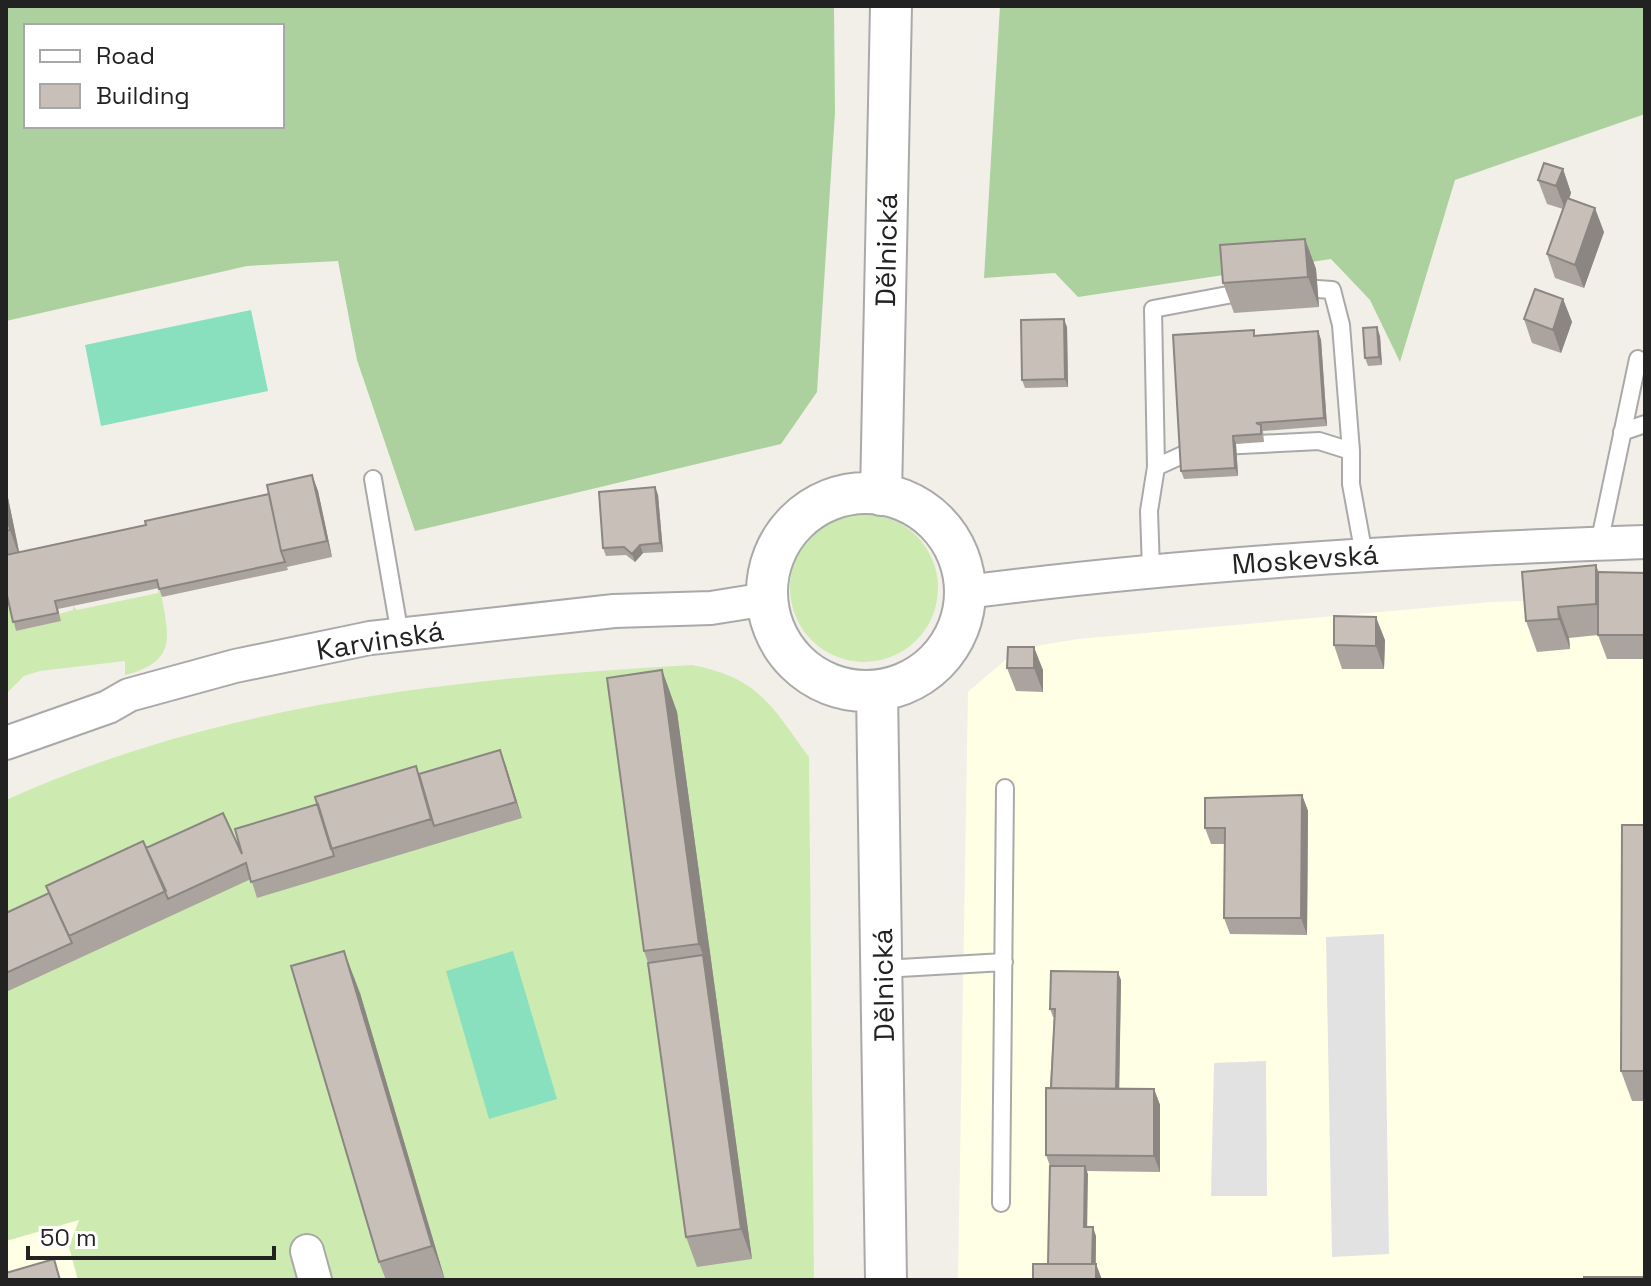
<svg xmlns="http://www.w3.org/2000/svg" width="1651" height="1286" font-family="'Space Grotesk',sans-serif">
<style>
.education{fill:#ffffe5}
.grass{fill:#cdebb0}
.forest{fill:#add19e;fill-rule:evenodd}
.pitch{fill:#88e0be}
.parking{fill:#e2e2e2}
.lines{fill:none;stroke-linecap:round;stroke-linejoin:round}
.service-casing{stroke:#a9a9a9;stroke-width:20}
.minor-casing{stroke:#a9a9a9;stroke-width:36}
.tertiary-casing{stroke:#a9a9a9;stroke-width:44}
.service{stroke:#fff;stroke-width:16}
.minor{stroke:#fff;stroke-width:32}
.tertiary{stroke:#fff;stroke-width:40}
.wall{fill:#aba49e}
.shaded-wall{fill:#8b8681}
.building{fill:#c7bfb8;stroke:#8b8681;stroke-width:2}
.labels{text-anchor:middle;stroke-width:6;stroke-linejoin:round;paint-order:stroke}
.street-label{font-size:28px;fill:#222;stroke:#fff}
</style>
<rect width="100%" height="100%" fill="#f2efe9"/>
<!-- education -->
<path class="education" d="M1645,596v684h-687l10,-588 50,-43 60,-10 414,-37z
M80,1219l-11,28 9,33h-72v-39z"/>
<!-- grass -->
<path class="grass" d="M790 588a74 74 0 1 1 148 0a74 74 0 1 1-148 0Z
M6,585l10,46 44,-10 -1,-7 14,-4v-4l4,4 81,-17 2,-5c8,46 20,73 -35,87v-14l-85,10 -16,5 -18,18z
M692,665c67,13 79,40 117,92l5,523h-736l-9,-33 10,-27 -73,21v-441c213,-97 454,-122 686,-135z"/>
<!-- forest -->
<path class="forest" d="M6,6h828l1,106 -18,280 -36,52 -366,87 -58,-171 -19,-99 -91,5 -241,55zM26,26h256v100h-256z
M1000,6h645v108l-190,66 -55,182 -30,-62 -39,-41 -253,38 -23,-24 -71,5z"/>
<!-- pitch -->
<path class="pitch" d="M251,310l17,81 -167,35 -16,-81z
M513,951l44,148 -68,20 -43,-148z"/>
<!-- parking -->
<path class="parking" d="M1384,934l5,320 -57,3 -6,-320z
M1266,1061l1,135h-56l3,-133z"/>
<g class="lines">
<!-- service casing -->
<g class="service-casing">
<path id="service" d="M1317,289l15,1 9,35 10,126
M1622,432l23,-8
M1156,467l-3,-158 80,-15
M373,479l27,156
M1599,544l39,-185
M1151,570l-2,-59 7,-44 44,-20 119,-6 32,10v33l13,71
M883,969l121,-7
M1001,1203l4,-415"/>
</g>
<!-- minor casing -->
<g class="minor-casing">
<path id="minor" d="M966,592c225,-29 452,-42 679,-50
M6,743l102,-36 21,-12 106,-29 135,-28 244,-27 97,-3 56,-9
M307,1251l8,29"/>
</g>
<!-- tertiary casing -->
<g class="tertiary-casing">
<path id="tertiary" d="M767 592a99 99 0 1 1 198 0a99 99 0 1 1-198 0Z
M881,495l10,-489
M877,691l9,589"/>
</g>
<!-- service -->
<use href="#service" class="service"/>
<!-- minor -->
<use href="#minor" class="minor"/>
<!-- tertiary -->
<use href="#tertiary" class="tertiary"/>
</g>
<!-- wall -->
<path class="wall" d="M1563,169l8,24 -2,6 35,33 -20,56 -29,-10 -8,-24 16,-45 -16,-5 -9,-24z
M1305,239l11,30 3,38 -85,6 -11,-30z
M1563,299l9,23 -11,31 -29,-10 -8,-24z
M1067,327l1,60 -43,1 -3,-8z
M1318,331l3,9 6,86 -64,5 1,11 -28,2 2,32 -54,3 -3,-8 75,-136z
M1380,336l2,29 -14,1 -3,-8z
M312,475l6,16 14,66 -45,10 1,3 -126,27 -3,-9 -101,21 3,12 -45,10 -10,-40v-103l13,64 127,-27 123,-31z
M655,487l3,8 5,57 -20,1 -8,9 -9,-7 -20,1 -3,-8z
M1598,572l47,1v86h-38l-9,-24 -29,3 1,11 -33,3 -11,-31z
M1385,640l-1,29h-42l-8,-24z
M1008,647l35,23v22l-27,-1 -9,-23z
M662,670l15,42 75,547 -55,8 -11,-30 -38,-274 -4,-12z
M500,750l22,68 -265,80 -6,-19 -245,113v-79l43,-20 -3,-7 100,-38 96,6 177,-80z
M1302,795l6,16 -1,124 -77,-1 -6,-16 1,-74h-14l-6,-16z
M1645,825v276h-13l-11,-30z
M1121,980l-2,109h35l6,16v67l-73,-1v56l9,9v28l6,16h-69l15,-16 2,-98 -4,-11 8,-138h-1l-3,-8z
M360,993l85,287h-59l-7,-18z"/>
<!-- shaded-wall -->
<path class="shaded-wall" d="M1563,169l8,24 -6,16 -9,-23z
M1595,208l9,24 -20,56 -9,-23z
M1305,239l11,30 3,38 -11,-30z
M1563,299l9,23 -11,31 -8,-23z
M1064,319l3,8 1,60 -3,-8z
M1377,327l3,9 2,29 -3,-8z
M1318,331l3,9 6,86 -3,-8z
M1233,436l3,8 2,32 -3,-8z
M312,475l6,16 14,66 -5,-16z
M655,487l3,8 5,57 -3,-9z
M6,488l15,73 -11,-31 -4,-20z
M640,545l3,8 -8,9 -3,-8z
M1596,565l11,31v38l-11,-30z
M1558,607l11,31 1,11 -11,-30z
M1376,617l9,23 -1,29 -8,-23z
M1034,647l9,23v22l-9,-24z
M662,670l15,42 75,547 -11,-30 -38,-274 -4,-11z
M500,750l6,16 16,52 -6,-16z
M1302,795l6,16 -1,124 -6,-17z
M344,951l16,42 85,287 -13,-34z
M1118,972l3,8 -2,124 -3,-8z
M1154,1089l6,16v67l-6,-16z
M1085,1166l3,8 -1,62 -3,-9z
M1093,1227l3,9 -1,40 -3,-8z
M1096,1264l6,16h-6z"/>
<!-- building -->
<path class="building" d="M1544,163l19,6 -7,17 -18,-6z
M1567,198l28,10 -20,57 -28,-11z
M1305,239l3,38 -85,6 -3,-38z
M1535,289l28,10 -10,31 -29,-11z
M1064,319l1,60 -43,1 -1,-60z
M1377,327l2,30 -14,1 -2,-30z
M1254,330v6l64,-5 6,87 -68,5 5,2v9l-28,2 2,32 -54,3 -8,-136z
M312,475l15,66 -46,10 -14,-66z
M655,487l5,56 -20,2 -8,9 -8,-7 -21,1 -4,-56z
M269,494l12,57 4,11 -126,27 -2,-9 -102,21 3,12 -45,9 -7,-31v-36l140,-30 -1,-4z
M6,510l4,20 -4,1z
M1596,565v39l-38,3 1,12 -33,2 -4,-49z
M1598,572l47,1v62h-47z
M1334,616l42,1v29l-42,-1z
M1008,647h26v21h-27z
M662,670l37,274 -55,7 -37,-273z
M500,750l16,52 -82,24 -15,-52z
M416,766l15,53 -100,30 -16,-52z
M1302,795l-1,123h-77l1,-90h-20v-30z
M318,804l16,52 -83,26 -5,-19 -78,36 -22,-51 77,-35 19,41 -7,-25z
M1622,825h23v246h-24z
M143,841l23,50 -97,45 -23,-50z
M49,893l23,50 -66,30v-60z
M344,951l88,295 -53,16 -88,-296z
M703,955l38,274 -55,8 -38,-274z
M1051,971l67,1 -2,117 -65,-1 4,-79h-5z
M1046,1088l108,1v67l-108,-1z
M1050,1166h35l-1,61h9l-1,37h-44z
M54,1259l6,21h-54v-7z
M1033,1264h63v16h-63z
M1584,1277h60v3h-60z"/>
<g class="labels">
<!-- street labels -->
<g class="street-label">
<text transform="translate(886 250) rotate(-89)" y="10">Dělnická</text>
<text transform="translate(1305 559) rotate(-4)" y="10">Moskevská</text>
<text transform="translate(380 640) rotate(-9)" y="10">Karvinská</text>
<text transform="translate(883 985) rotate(-91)" y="10">Dělnická</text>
</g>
</g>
<!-- border -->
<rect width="1651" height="1286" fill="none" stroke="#222222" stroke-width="16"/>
<!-- legend -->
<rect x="24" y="24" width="260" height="104" fill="#ffffff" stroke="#a7a7a7" stroke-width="2"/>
<rect x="40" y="50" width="40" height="12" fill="#ffffff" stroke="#a7a7a7" stroke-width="2"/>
<text x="96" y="64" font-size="24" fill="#222222">Road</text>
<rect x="40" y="84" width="40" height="24" fill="#c7bfb8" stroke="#a7a7a7" stroke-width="2"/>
<text x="96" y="104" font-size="24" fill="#222222">Building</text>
<!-- scale -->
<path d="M28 1246v12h246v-12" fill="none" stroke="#222222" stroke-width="4"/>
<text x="40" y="1246" font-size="24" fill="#222222" stroke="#ffffff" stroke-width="6" paint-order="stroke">50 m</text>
</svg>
